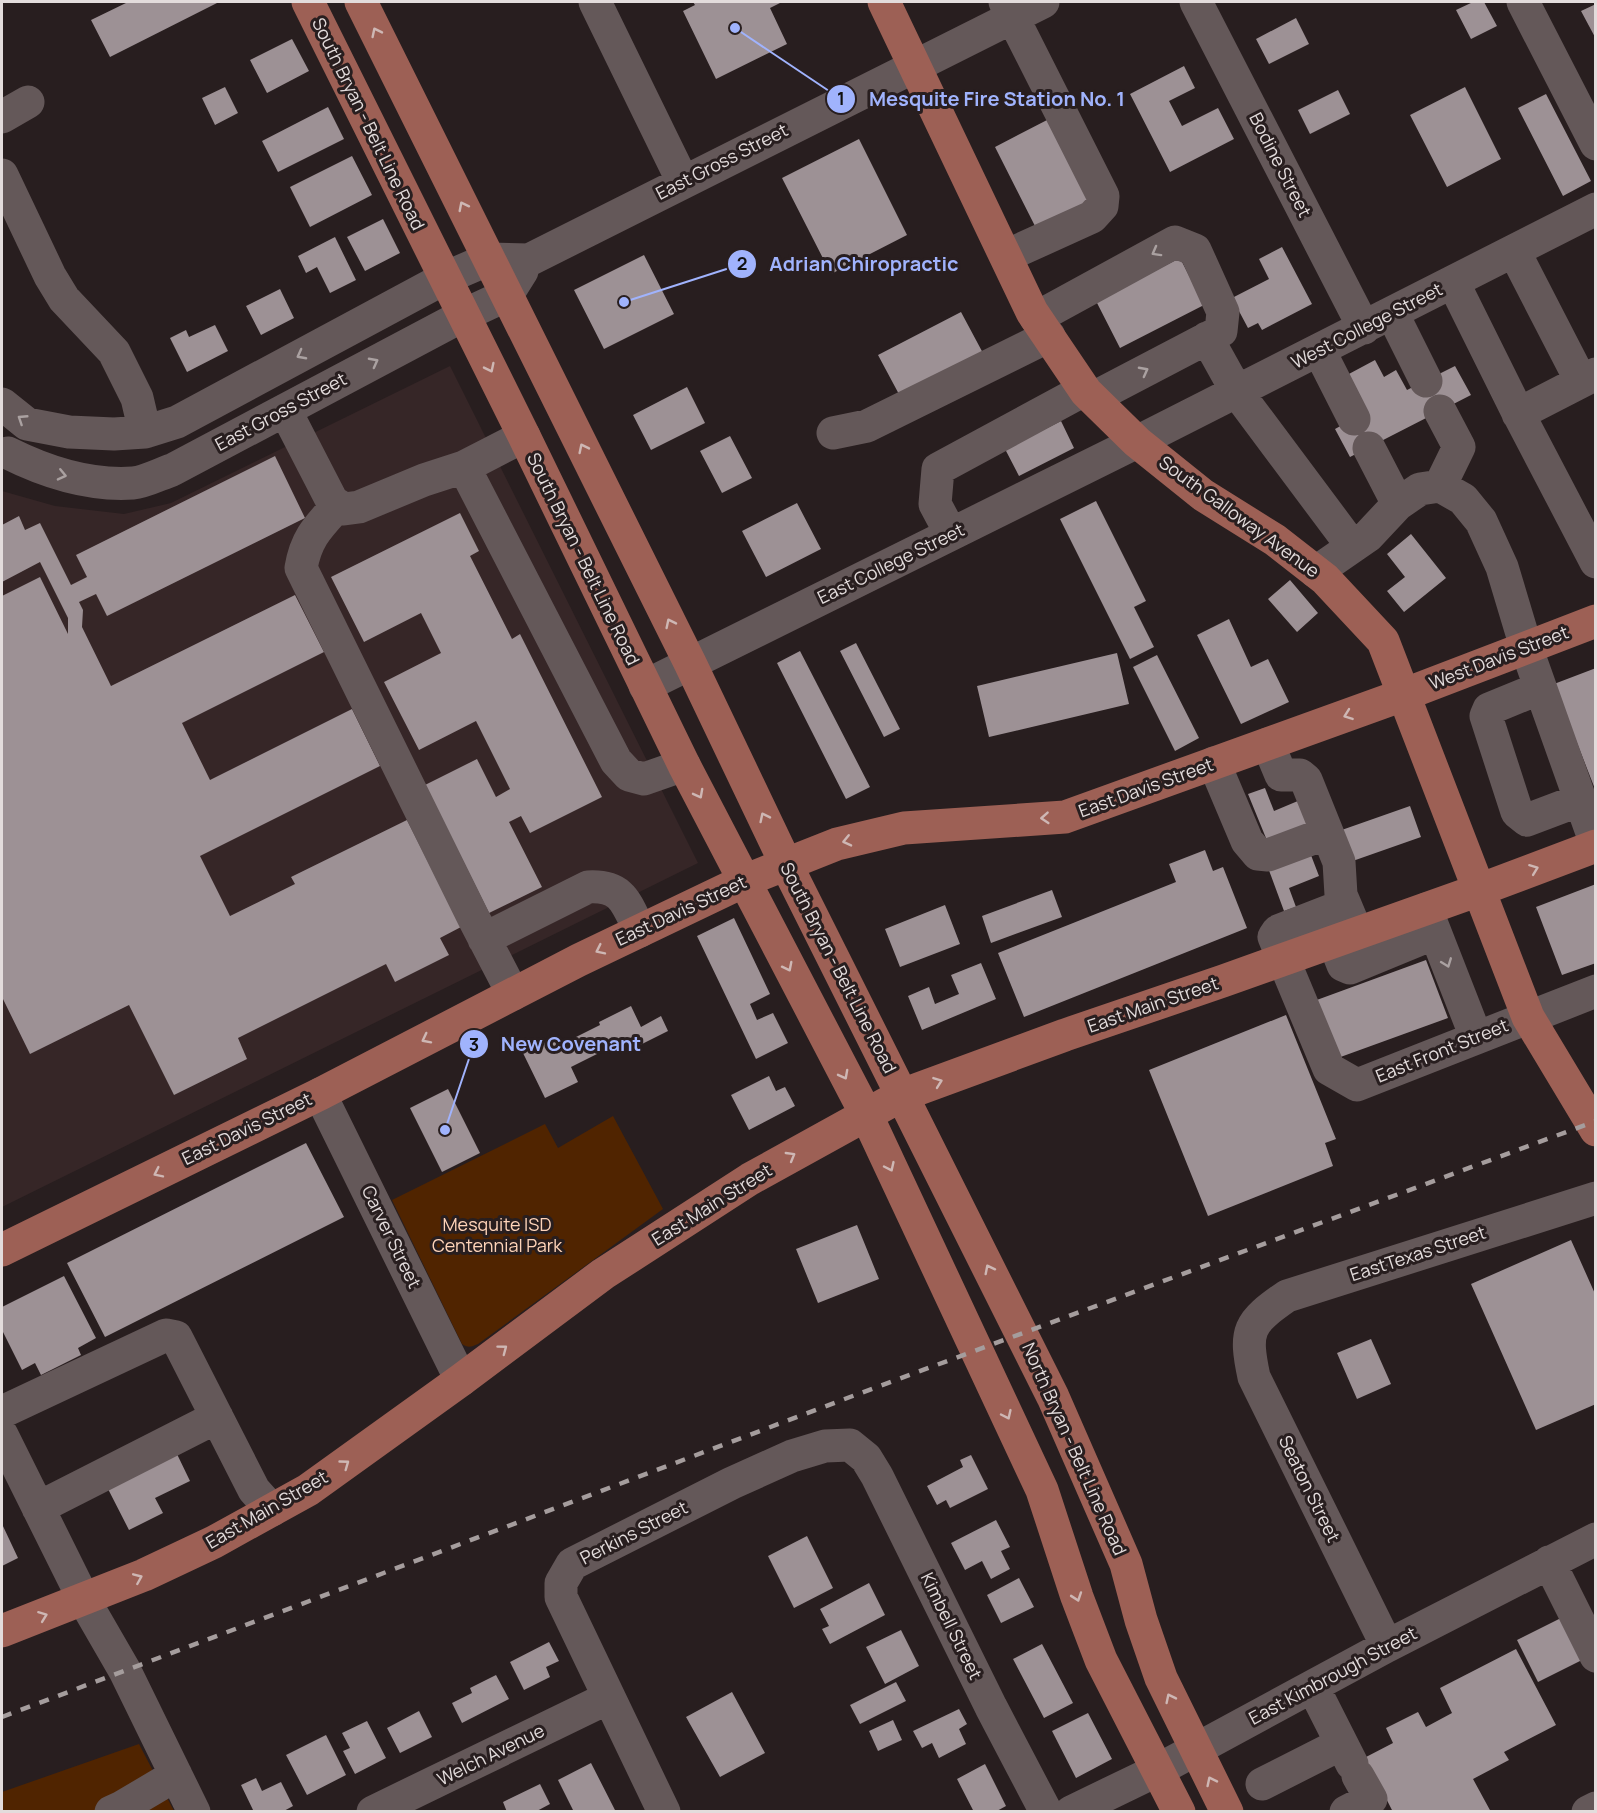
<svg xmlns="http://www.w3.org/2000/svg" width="1597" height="1813" font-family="Manrope,sans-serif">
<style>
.built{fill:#362627}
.green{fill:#502400}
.building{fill:#9d9195}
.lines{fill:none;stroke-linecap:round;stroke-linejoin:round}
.minor{stroke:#645859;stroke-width:33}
.major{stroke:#9d6055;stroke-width:33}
.rail{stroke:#a59d9d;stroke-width:4.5;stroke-dasharray:10 10;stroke-linecap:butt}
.oneway{stroke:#ceb7b4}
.oneway2{stroke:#aaa1a1}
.labels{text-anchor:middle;stroke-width:6;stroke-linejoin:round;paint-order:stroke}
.street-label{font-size:18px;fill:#e3dcdc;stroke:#281e1f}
.park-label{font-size:18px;fill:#ffd4b9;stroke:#281e1f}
.leader{fill:none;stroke:#a0b3fd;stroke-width:2}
.callout-dot{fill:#a0b3fd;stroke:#281e1f;stroke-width:2}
.mark-label{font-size:18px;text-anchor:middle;font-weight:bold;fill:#111}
.callout-label{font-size:20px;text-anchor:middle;font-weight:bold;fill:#a0b3fd;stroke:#281e1f;stroke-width:6;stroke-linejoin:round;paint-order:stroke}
</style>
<rect width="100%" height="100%" fill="#281e1f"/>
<!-- built -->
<path class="built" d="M450,366l248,497 -696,344v-716l53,15 69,8 47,-11z"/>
<!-- green -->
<path class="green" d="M613,1116l50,93 -185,135c-7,3 -10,4 -16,0l-70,-144 153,-76 13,24z
M139,1744l35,67h-172v-19z"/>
<!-- building -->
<path class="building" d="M128,2h91l-109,55 -19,-37z
M693,2h89l-12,6 17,36 -71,35 -33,-68 12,-6z
M1473,2h11l13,24 -26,13 -15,-29z
M1596,4v35l-15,-28z
M1296,18l13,26 -40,20 -13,-25z
M292,39l17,32 -42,22 -17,-33z
M1184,66l11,22 -26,13 13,25 36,-18 16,31 -64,33 -40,-78z
M225,87l13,26 -23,12 -13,-27z
M1465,87l36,72 -54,28 -37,-72z
M1338,90l12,24 -40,20 -12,-24z
M1546,94l45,87 -28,15 -45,-88z
M328,107l16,32 -66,33 -16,-31z
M1049,119l42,83 -54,28 -42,-83z
M859,139l48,96 -76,39 -49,-96z
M352,156l20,39 -62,32 -20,-40z
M383,219l17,34 -35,18 -18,-34z
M335,237l21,43 -26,13 -13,-26 -11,6 -8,-17z
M1282,247l30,57 -50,26 -4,-7 -10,5 -16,-30 37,-19 -10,-20z
M644,255l30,59 -70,35 -30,-59z
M1180,258l24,47 -84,43 -24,-47z
M280,289l14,29 -33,17 -15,-29z
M961,312l23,43 -83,43 -23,-43z
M215,325l13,26 -41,21 -17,-34 16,-8 3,7z
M1375,360l9,17 12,-7 11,20 48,-24 16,29 -121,62 -15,-28 31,-17 -19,-37z
M687,387l18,36 -54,27 -18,-35z
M1061,421l13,27 -55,28 -14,-27z
M730,436l22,42 -30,15 -22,-42z
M275,456l30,62 -198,98 -11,-22 -17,8 4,8 -1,17 29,59 184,-91 29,57 -142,71 28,57 142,-71 28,57 -180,90 30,60 65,-32 -4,-7 116,-57 54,107 -21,11 9,17 -54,27 -9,-18 -148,74 9,21 -73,36 -45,-90 -99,49 -28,-57v-401l38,-19 28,57v-16l-28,-56 -38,20v-57l17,-9 6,14 15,-7 31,62 16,-8 -11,-22z
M1096,501l50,100 -12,6 20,40 -24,12 -70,-140z
M797,503l24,46 -55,28 -24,-46z
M460,513l19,38 -9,5 42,83 8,-5 82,163 -72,36 -9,-17 -12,6 33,65 -53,26 -64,-128 52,-26 19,38 14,-8 -34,-68 -57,29 -35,-68 57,-29 -20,-40 -57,29 -33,-65z
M1411,534l35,44 -42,34 -17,-21 18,-14 -18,-23z
M1290,580l28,33 -21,19 -29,-33z
M1229,619l22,48 17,-8 21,43 -48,22 -44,-89z
M856,643l44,86 -16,8 -44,-86z
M800,651l70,136 -24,12 -69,-136z
M1117,653l12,51 -140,33 -12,-51z
M1157,655l42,83 -24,13 -42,-84z
M1596,668v121h-1l-41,-105z
M1265,788l9,23 31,-13 10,25 -47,20 -20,-49z
M1410,806l11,31 -74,26 -11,-31z
M1205,850l8,21 10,-4 24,61 -223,89 -26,-64 178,-71 -7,-18z
M1309,850l10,26 -30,12 7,19 -12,4 -17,-46z
M1596,884v79l-34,12 -26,-68z
M1052,890l10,27 -71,26 -9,-27z
M945,905l15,39 -60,23 -15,-38z
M734,918l36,76 -20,10 7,16 16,-7 15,30 -32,16 -59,-123z
M1426,960l22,58 -113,41 -21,-58z
M981,963l15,36 -74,31 -14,-34 21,-9 6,17 24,-10 -8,-19z
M631,1006l10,21 20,-11 7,15 -40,20 -5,-10 -52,26 7,15 -33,16 -22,-45 33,-16 4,8 40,-20 -1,-3z
M1286,1015l50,124 -11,4 8,23 -125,50 -59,-146z
M769,1076l7,15 9,-4 10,19 -46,24 -18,-35z
M448,1089l32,64 -38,19 -32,-64z
M306,1143l38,74 -239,120 -38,-74z
M857,1225l22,54 -61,24 -22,-54z
M1571,1240l25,56v108l-60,26 -65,-146z
M64,1276l32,62 -18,10 3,7 -40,20 -6,-12 -13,7 -20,-40v-23z
M1371,1339l20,45 -34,15 -20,-46z
M176,1452l14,29 -35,17 8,15 -34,17 -22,-43z
M971,1455l17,34 -38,19 -4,-8 -9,5 -10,-19 36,-19 -3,-7z
M996,1520l14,27 -9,4 9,18 -19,10 -9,-18 -17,9 -14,-27z
M2,1524l16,34 -16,8z
M807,1536l26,52 -39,20 -26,-52z
M1019,1578l15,29 -33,16 -14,-28z
M869,1583l16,32 -55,29 -8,-15 7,-3 -9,-17z
M1565,1616l21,42 -48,24 -21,-42z
M901,1630l18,36 -34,18 -19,-37z
M549,1642l10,19 -13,6 4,10 -26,13 -14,-28z
M1042,1644l31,59 -29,15 -31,-59z
M1516,1649l40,76 -52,27 5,8 -36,19 18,33h-98l-22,-43 -30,1 52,-27 -7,-15 32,-16 8,15 26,-14 -12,-25z
M496,1675l13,24 -47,24 -10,-20 20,-10 -2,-5z
M896,1682l10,19 -46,23 -10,-19z
M732,1692l33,61 -45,24 -34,-60z
M959,1709l8,15 -8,5 7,15 -27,14 -7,-15 -10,5 -9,-17z
M419,1711l13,26 -32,16 -13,-25z
M1088,1713l24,46 -36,19 -24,-47z
M893,1720l9,20 -24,11 -9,-20z
M367,1721l19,37 -31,16 -12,-23 7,-3 -8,-15z
M326,1735l20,40 -39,20 -21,-40z
M591,1763l25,49h-42l-16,-32z
M985,1764l21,42 -11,6h-21l-17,-33z
M256,1778l6,13 19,-9 12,24 -11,6h-28l-13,-27z
M540,1784l10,20 -15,8h-28l-4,-10z"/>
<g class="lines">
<!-- minor -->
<path class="minor" d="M595,2l88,180
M1005,2l98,194 -1,10 -10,11 -86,39
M1196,2l168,326
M1523,2l73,142
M2,117l26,-15
M2,175l48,101 14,23 50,53 23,46 8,34
M1514,251l67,130
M1453,282l64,129 79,151
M1392,313l34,68
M1036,318l139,-76 20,8 28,62 -2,19 -128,67
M1207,338l30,54 115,154
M1319,350l35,69
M2,404l25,20 42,8 45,2 31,-2 32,-10 268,-144 44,-19 40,1 514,-258
M285,410l48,93 11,6 15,-2 65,-27 40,-13
M1518,414l78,-40
M833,433l34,-7 182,-90
M524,436l-60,31 152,294 13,14 15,4 40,-14
M1369,448l29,56
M8,453c38,19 81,33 125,30 12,-1 27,-9 39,-13l292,-155 43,-20 15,-24
M1440,486l19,-39 -19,-36
M338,505c-20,22 -32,33 -37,63l173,351 39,75
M951,534l-16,-30 3,-35 146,-79
M1316,572l52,-36 30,-32 22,-15 20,-3 23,13 18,22 21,46 24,80 70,197
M645,686l492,-244 459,-233
M1540,688l-51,21 -3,7 31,96 10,8 53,-20
M1268,744l13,31h19l6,5 33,82 2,33 13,31
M1214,763l33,78 11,13 10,1 59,-22
M1345,905l-67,26 -4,6 55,132 28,16 239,-94
M1426,909l50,128
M484,939l104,-52c35,-2 38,16 52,44
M1334,942l9,23 7,3 85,-35
M320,1094l141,286
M2,1412l164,-77 10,2 78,153 18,20
M2,1435l82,165 41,71 69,141
M38,1508l179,-91
M1549,1562l47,94
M1387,1646l-133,-269c-10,-47 -6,-54 33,-81l309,-98
M1313,1687l39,77
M1262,1784l79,-40
M111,1812l11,-5 54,-32
M373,1812l235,-114
M664,1812l-103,-215v-14l11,-19 160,-81 60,-27 33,-10 25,-1 16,13 11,18 114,231 55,105
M1071,1812l87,-42 229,-124 209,-107
M1346,1812l25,-13 -13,-23
M1588,1812l8,-4"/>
<!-- major -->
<path class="major" d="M308,2l216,434 160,329 182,349 176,376 35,107 24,63 78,152
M361,2l329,661 96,201 267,533 73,167 15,56 20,58 66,134
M884,2l148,310 54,80 51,50 66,53 72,45 50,39 58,62 145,376 68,113
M2,1250l318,-156 259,-134 165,-79 93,-37 67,-16 161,-11 338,-122 193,-74
M2,1631l142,-56 70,-33 94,-52 153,-110 142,-106 147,-95 152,-84 163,-60 158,-54 256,-91 117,-44"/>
<!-- rail -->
<path class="rail" d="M2,1717l848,-320 746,-276"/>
</g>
<!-- one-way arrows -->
<defs><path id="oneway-chevron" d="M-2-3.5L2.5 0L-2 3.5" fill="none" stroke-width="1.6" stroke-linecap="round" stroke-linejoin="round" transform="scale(1.5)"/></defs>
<g class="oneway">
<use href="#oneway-chevron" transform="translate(376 32) rotate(-116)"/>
<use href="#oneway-chevron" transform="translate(463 206) rotate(-117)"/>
<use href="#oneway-chevron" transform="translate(490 368) rotate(64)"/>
<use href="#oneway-chevron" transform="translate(583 448) rotate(-116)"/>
<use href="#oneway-chevron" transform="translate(670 623) rotate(-116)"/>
<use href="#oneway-chevron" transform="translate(1348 715) rotate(160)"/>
<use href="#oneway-chevron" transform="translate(699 794) rotate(62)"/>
<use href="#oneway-chevron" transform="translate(764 817) rotate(-116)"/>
<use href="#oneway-chevron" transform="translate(1045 818) rotate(176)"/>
<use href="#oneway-chevron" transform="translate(847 841) rotate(167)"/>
<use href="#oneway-chevron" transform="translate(1534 869) rotate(-21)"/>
<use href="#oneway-chevron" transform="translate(600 950) rotate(154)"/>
<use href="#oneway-chevron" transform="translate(788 967) rotate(63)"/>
<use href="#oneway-chevron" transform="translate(426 1039) rotate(153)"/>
<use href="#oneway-chevron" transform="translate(844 1075) rotate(62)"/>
<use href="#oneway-chevron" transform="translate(938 1082) rotate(-20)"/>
<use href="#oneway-chevron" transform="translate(791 1156) rotate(-30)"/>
<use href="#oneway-chevron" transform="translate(890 1167) rotate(65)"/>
<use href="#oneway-chevron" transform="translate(158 1173) rotate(154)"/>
<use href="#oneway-chevron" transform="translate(989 1269) rotate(-117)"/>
<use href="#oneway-chevron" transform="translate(503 1349) rotate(-37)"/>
<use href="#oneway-chevron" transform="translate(1007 1415) rotate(65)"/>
<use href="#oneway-chevron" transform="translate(345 1464) rotate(-36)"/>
<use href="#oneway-chevron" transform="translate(138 1578) rotate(-23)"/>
<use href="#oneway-chevron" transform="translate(1077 1597) rotate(71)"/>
<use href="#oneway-chevron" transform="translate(43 1616) rotate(-21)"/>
<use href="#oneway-chevron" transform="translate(1170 1698) rotate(-116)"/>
<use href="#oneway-chevron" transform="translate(1211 1781) rotate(-116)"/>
</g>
<g class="oneway2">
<use href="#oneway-chevron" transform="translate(1156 252) rotate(151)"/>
<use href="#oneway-chevron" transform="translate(301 355) rotate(152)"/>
<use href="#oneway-chevron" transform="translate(374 362) rotate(-28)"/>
<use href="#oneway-chevron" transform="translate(1144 371) rotate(-28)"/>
<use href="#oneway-chevron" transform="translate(22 419) rotate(-147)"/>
<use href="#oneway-chevron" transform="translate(62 475) rotate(13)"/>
<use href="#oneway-chevron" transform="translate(1447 963) rotate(69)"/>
</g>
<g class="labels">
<!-- street labels -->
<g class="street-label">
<text transform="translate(368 124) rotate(64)" y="6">South Bryan - Belt Line Road</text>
<text transform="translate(722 162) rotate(-27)" y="6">East Gross Street</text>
<text transform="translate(1280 165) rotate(63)" y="6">Bodine Street</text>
<text transform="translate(1367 326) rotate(-27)" y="6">West College Street</text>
<text transform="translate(281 412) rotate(-28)" y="6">East Gross Street</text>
<text transform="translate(1239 517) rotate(36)" y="6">South Galloway Avenue</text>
<text transform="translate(583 559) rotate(64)" y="6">South Bryan - Belt Line Road</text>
<text transform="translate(891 564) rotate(-26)" y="6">East College Street</text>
<text transform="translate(1499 658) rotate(-21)" y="6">West Davis Street</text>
<text transform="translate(1146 788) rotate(-20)" y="6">East Davis Street</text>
<text transform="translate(681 911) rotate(-25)" y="6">East Davis Street</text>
<text transform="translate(838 968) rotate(63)" y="6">South Bryan - Belt Line Road</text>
<text transform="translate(1153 1005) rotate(-19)" y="6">East Main Street</text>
<text transform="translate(1442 1051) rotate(-22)" y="6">East Front Street</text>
<text transform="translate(247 1129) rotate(-26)" y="6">East Davis Street</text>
<text transform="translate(712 1205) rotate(-32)" y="6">East Main Street</text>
<text transform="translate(391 1237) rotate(64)" y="6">Carver Street</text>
<text transform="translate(1418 1254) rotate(-18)" y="6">EastTexas Street</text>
<text transform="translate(1074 1449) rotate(66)" y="6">North Bryan - Belt Line Road</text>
<text transform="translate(1309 1489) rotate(64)" y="6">Seaton Street</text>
<text transform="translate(267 1510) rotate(-30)" y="6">East Main Street</text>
<text transform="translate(634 1533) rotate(-27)" y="6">Perkins Street</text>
<text transform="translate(951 1626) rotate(64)" y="6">Kimbell Street</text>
<text transform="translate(1333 1676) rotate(-28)" y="6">East Kimbrough Street</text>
<text transform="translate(491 1755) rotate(-26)" y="6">Welch Avenue</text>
</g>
<!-- park labels -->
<g class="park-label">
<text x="497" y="1231">Mesquite ISD<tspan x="497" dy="21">Centennial Park</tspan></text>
</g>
</g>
<!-- callouts -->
<path class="leader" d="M735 28L841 99M624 302L742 264M445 1130L474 1044"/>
<g class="callout-dot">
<circle cx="735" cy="28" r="6"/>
<circle cx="624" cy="302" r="6"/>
<circle cx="445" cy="1130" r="6"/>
<circle cx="841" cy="99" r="15"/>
<circle cx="742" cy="264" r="15"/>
<circle cx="474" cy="1044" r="15"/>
</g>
<g class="mark-label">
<text x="841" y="105">1</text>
<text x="742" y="270">2</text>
<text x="474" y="1051">3</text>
</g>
<g class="callout-label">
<text x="997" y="106">Mesquite Fire Station No. 1</text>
<text x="864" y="271">Adrian Chiropractic</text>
<text x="571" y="1051">New Covenant</text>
</g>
<!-- border -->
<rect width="1597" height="1813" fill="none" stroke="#e3dcdc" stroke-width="6"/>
</svg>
